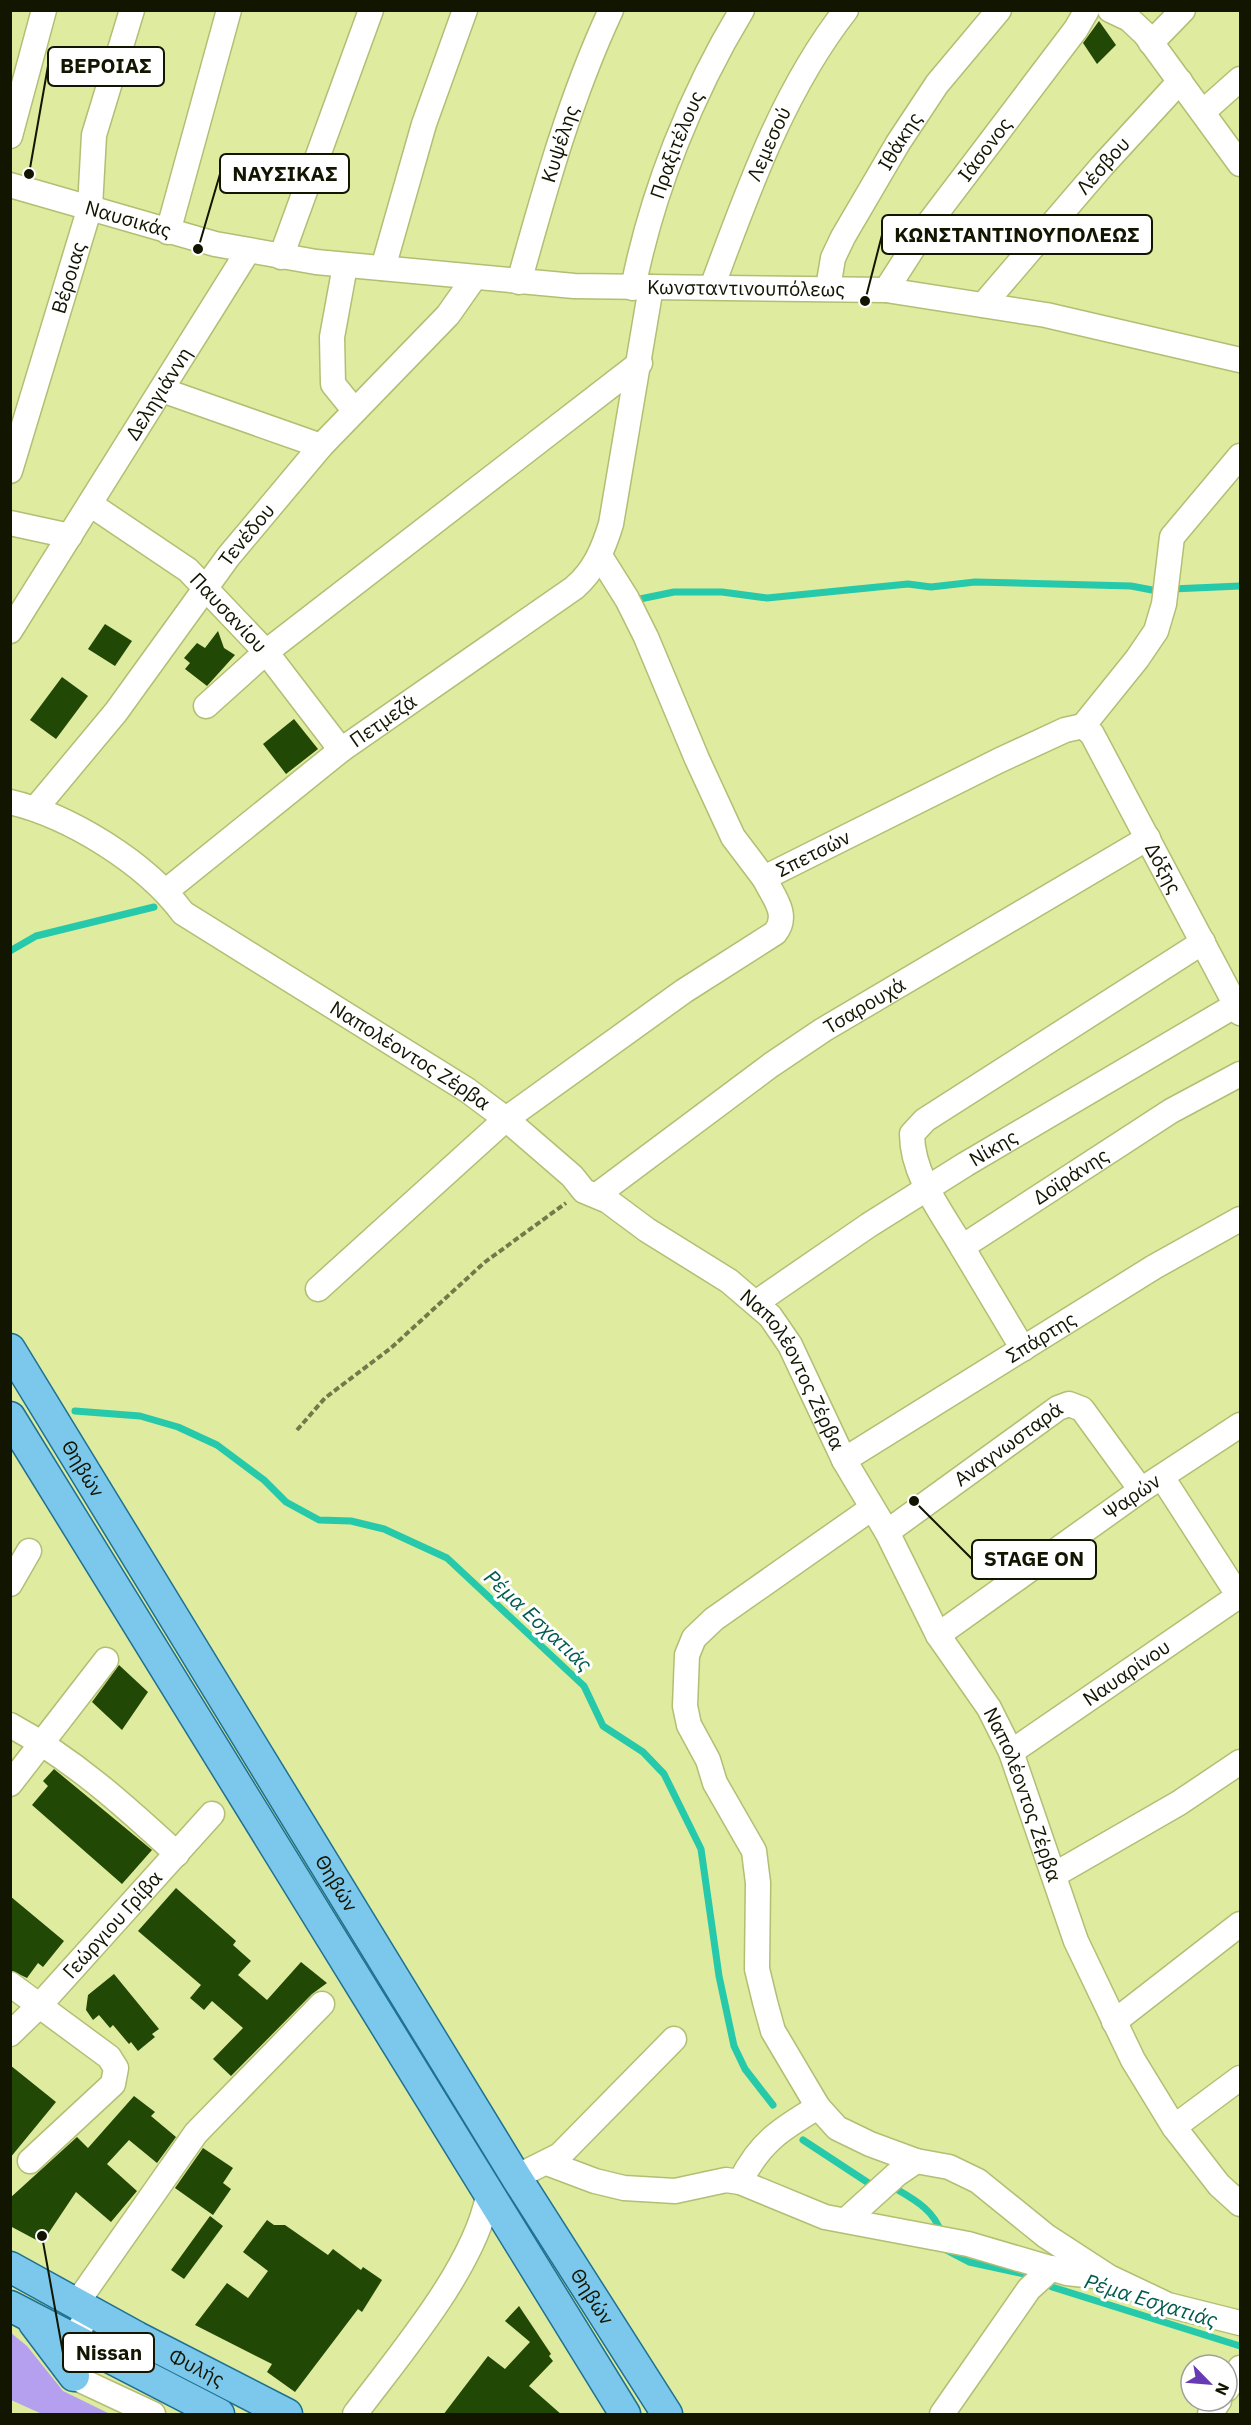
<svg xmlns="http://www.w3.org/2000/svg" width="1251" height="2425" font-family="'IBM Plex Sans',sans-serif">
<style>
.green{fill:#b4a0ee}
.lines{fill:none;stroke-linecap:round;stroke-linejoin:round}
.stream{stroke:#26c9aa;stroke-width:7}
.building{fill:#224806}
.minor-casing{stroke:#b3be74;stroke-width:27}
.major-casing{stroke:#1e7191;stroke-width:33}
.path{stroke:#737a4a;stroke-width:4;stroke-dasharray:6 3;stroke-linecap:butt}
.minor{stroke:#fff;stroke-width:24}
.major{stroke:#7cc8ec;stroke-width:30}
.labels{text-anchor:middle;stroke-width:6;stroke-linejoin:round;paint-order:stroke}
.street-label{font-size:20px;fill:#121500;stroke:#fff}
.water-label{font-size:21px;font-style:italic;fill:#015b4c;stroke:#fff}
.leader{fill:none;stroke:#121500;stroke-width:2}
.callout-dot{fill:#121500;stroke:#fff;stroke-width:2}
.callout{fill:#fff;stroke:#121500;stroke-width:2}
.callout-label{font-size:21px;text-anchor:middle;font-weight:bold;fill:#121500}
</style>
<rect width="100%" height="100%" fill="#dfeb9e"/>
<!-- green -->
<path class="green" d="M11,2333l16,13 36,45 47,23h-68l-31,-14z"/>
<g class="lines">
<!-- stream -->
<path class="stream" d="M1172,589l68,-3
M640,599l34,-7h48l45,6 141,-14 23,3 44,-5 156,4 21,4
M10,951l26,-15 118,-29
M75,1411l65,5 38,11 39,18 47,35 22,22 33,18 32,1 33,8 63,29 137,128 19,40 40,26 21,22 37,75 18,127 15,70 11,23 28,36
M803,2140l67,44
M898,2190c19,11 37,22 43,43
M946,2250l23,12 60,13
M1052,2287l188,59"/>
</g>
<!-- building -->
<path class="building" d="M1099,21l17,24 -19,19 -14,-21z
M105,624l27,17 -17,25 -27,-17z
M218,631l6,17 11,7 -28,31 -22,-17 5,-6 -6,-5 13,-15 8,5z
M62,677l26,19 -32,43 -26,-19z
M294,719l24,30 -32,25 -23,-30z
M119,1665l29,27 -26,38 -30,-28z
M54,1769l98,81 -30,34 -90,-79 16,-19 -5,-5z
M176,1888l60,53 -3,4 18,16 -13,14 29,25 34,-38 26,21 -15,11 -81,82 -18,-17 30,-31 -31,-27 -8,9 -14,-12 11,-13 -63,-54z
M10,1896l54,45 -21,26 -5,-4 -11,15 -17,-8z
M114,1974l45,55 -7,5 3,3 -17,14 -7,-9 -2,2 -16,-19 -3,3 -11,-13 -6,5 -7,-10 2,-15z
M10,2065l46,37 -46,56z
M134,2096l21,16 -4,4 25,21 -19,26 -28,-23 -22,24 30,27 -26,31 -35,-30 -34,51 -32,-17v-28l67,-61 11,11z
M203,2148l30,20 -10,15 8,6 -18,26 -38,-27z
M210,2216l13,10 -39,53 -13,-9z
M267,2220l7,5h11l43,30 5,-6 28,21 2,-3 19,13 -20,32 -4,-3 -63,83 -28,-20 5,-8 -77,-39 32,-42 21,15 20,-27 -25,-19z
M519,2306l32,48 -2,2 4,5 -24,25 33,29h-119l45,-59 17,13 25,-27 -25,-21z"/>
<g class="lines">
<!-- minor casing -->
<g class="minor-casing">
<g id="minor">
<path d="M1110,10l19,9 16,15 95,130"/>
<path d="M1151,43l32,-33"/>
<path d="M1204,111l36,-32"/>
<path d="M10,136l34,-126"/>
<path id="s1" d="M10,185l205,59 101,18 258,24 312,4 160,25 194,45"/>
<path d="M168,232l61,-222"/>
<path d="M281,257l90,-247"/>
<path d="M345,266l-13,71 1,47 21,26"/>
<path d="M383,268l41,-144 41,-114"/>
<path id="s2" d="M519,282c26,-93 51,-184 92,-272"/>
<path id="s3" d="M712,287c36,-96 70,-195 134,-277"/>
<path id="s4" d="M633,288c19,-96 58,-194 109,-278"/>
<path id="s5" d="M828,288l5,-30 10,-21 55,-94 39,-59 62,-74"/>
<path id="s6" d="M886,290l43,-67 147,-194 11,-19"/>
<path id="s7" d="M983,305l119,-139 78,-85"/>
<path d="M162,390l159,56"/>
<path id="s8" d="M10,471l80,-264 4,-72 38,-125"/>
<path id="s9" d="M90,504l98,66 78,82 75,98"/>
<path d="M10,523l60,13"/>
<path d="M600,556l27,43 19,38 51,122 36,78 31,41"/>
<path id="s10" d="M10,631l238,-380"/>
<path d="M206,706l60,-54 374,-289"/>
<path id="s11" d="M1083,726l9,8 148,279"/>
<path d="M1083,726l54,-67 19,-28 8,-27 8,-67 68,-81"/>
<path id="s12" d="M10,802c60,14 136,61 173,111l284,177 39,29 66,57 12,15 24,10 39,29 82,51 41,35 20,29 54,115 43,72 51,103 51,73 22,44 65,189 57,119 41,67 45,58 21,19"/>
<path id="s13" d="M36,808l80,-96 112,-155 93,-111 127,-131 26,-37"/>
<path id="s14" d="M166,891l175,-141 233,-162c20,-17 29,-38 37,-64l40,-237"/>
<path id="s15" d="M1203,942l-278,178 -13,14c0,41 30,79 50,113l209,-136 69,-37"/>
<path id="s16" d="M597,1195l174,-130 52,-35 325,-192"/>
<path d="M962,1247l61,102"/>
<path id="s17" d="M318,1289l188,-170 178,-128 91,-58c15,-18 -2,-37 -11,-55l234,-117 67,-31 18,-4"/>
<path id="s18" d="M757,1302l112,-77 97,-61 270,-159"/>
<path id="s19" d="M844,1460l310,-193 86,-48"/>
<path d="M1162,1477l78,121"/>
<path d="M872,1508l-158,111 -20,19 -7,17 -2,51 4,19 19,35 7,23 39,68 4,32 -1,86 8,33 8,29 45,76 19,21 33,16 46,17 33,6 29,14 68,55 63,41 59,28 72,18"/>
<path id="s20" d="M887,1532l171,-124 11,-4 13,5 59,81"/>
<path d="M10,1584l19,-33"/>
<path id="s21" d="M938,1635l203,-145 99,-65"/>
<path d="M10,1725c63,34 115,81 167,129"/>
<path id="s22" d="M1011,1752l229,-157"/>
<path d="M10,1784l96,-124"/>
<path d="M1054,1875l125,-72 61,-41"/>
<path d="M10,1984l99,73 7,11 -3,16 -83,77"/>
<path d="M1114,2022l126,-98"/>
<path id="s23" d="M10,2034l29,-28 173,-192"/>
<path d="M1174,2127l66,-49"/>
<path d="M547,2163l48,18 29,7 51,3 51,-11 14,2 85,35 143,27 99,29 36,4"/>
<path d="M516,2177l44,-22 114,-116"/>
<path d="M740,2182c20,-40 41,-53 78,-75"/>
<path d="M846,2220l51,-46 19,-13"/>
<path d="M76,2304l120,-171 126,-129"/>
<path d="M90,2311c-11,19 -33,49 -12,68l75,35"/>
<path d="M1227,2389l13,-21"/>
<path d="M355,2414c44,-59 119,-146 133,-218"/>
<path d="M942,2414l87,-125 23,-21"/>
<path d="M1210,2414l9,-13"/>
</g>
</g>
<!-- major casing -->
<g class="major-casing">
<g id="major">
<path id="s24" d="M10,1349l506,828 151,237"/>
<path d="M10,1417l615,997"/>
<path id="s25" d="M10,2267l127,70 150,77"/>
<path d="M10,2306l209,108"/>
<path d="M34,2323l40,53"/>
</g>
</g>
<!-- path -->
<path class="path" d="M297,1430l28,-32 66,-50 94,-86 81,-59"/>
<!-- minor -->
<use href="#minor" class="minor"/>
<!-- major -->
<use href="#major" class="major"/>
</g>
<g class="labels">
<!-- street labels -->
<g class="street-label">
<text dy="7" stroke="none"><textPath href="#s5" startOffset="165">Ιθάκης</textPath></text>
<text dy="7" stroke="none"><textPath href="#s2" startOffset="144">Κυψέλης</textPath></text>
<text dy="7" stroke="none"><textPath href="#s3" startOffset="154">Λεμεσού</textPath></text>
<text dy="7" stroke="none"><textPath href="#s4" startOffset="150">Πραξιτέλους</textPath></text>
<text dy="7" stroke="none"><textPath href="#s6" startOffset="172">Ιάσονος</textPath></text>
<text dy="7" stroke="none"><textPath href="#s7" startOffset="184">Λέσβου</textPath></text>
<text dy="7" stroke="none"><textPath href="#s1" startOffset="123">Ναυσικάς</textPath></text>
<text dy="7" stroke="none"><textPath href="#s8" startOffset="202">Βέροιας</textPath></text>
<text dy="7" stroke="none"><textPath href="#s1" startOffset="747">Κωνσταντινουπόλεως</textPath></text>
<text dy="7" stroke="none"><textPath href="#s10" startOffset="280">Δεληγιάννη</textPath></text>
<text dy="7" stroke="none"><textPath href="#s13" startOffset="345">Τενέδου</textPath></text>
<text dy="7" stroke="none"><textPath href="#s9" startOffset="177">Παυσανίου</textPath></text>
<text dy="7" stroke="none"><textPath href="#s14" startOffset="276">Πετμεζά</textPath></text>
<text dy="7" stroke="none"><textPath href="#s17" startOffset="696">Σπετσών</textPath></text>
<text dy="7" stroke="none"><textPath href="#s11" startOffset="164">Δόξης</textPath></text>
<text dy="7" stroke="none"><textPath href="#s16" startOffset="328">Τσαρουχά</textPath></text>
<text dy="7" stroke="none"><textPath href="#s12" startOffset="477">Ναπολέοντος Ζέρβα</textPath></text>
<text dy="7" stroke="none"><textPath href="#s18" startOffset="282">Νίκης</textPath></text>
<text dy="7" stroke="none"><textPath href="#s15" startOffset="604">Δοϊράνης</textPath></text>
<text dy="7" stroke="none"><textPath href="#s19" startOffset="232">Σπάρτης</textPath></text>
<text dy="7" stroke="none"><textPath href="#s12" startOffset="981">Ναπολέοντος Ζέρβα</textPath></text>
<text dy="7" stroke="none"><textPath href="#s20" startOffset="150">Αναγνωσταρά</textPath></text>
<text dy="7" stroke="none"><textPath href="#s24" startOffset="140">Θηβών</textPath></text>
<text dy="7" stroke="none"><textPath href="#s21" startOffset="238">Ψαρών</textPath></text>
<text dy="7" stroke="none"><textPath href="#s22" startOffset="140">Ναυαρίνου</textPath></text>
<text dy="7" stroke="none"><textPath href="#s12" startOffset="1467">Ναπολέοντος Ζέρβα</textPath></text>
<text dy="7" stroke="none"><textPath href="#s24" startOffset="626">Θηβών</textPath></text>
<text dy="7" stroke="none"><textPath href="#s23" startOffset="150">Γεώργιου Γρίβα</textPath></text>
<text dy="7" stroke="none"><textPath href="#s24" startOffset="1112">Θηβών</textPath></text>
<text dy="7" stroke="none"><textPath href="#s25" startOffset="212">Φυλής</textPath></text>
</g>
<!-- water labels -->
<g class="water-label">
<text transform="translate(538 1621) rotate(43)" y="7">Ρέμα Εσχατιάς</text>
<text transform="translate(1151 2301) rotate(17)" y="7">Ρέμα Εσχατιάς</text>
</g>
</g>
<!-- callouts -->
<path class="leader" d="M29 174L48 66M198 249L220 174M865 301L882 235M914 1501L972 1559M42 2236L63 2353"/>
<g class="callout-dot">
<circle cx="29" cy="174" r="6"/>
<circle cx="198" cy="249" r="6"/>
<circle cx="865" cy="301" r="6"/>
<circle cx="914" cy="1501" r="6"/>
<circle cx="42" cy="2236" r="6"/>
</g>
<g class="callout">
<rect x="48" y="47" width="116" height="39" rx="6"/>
<rect x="220" y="154" width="129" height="39" rx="6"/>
<rect x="882" y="215" width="270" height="39" rx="6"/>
<rect x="972" y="1540" width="124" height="39" rx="6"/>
<rect x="63" y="2333" width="91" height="39" rx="6"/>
</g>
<g class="callout-label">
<text x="106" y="73">ΒΕΡΟΙΑΣ</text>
<text x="285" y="181">ΝΑΥΣΙΚΑΣ</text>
<text x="1017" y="242">ΚΩΝΣΤΑΝΤΙΝΟΥΠΟΛΕΩΣ</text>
<text x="1034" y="1566">STAGE ON</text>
<text x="109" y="2360">Nissan</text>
</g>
<!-- border -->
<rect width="1251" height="2425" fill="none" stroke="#121500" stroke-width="24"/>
<!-- north arrow -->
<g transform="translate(1209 2383) rotate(115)"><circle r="28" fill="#ffffff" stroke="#a0a199" stroke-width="1.5"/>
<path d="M0-4.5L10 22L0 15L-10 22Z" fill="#673bb3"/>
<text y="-9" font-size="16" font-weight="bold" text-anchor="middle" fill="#121500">N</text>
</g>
</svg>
